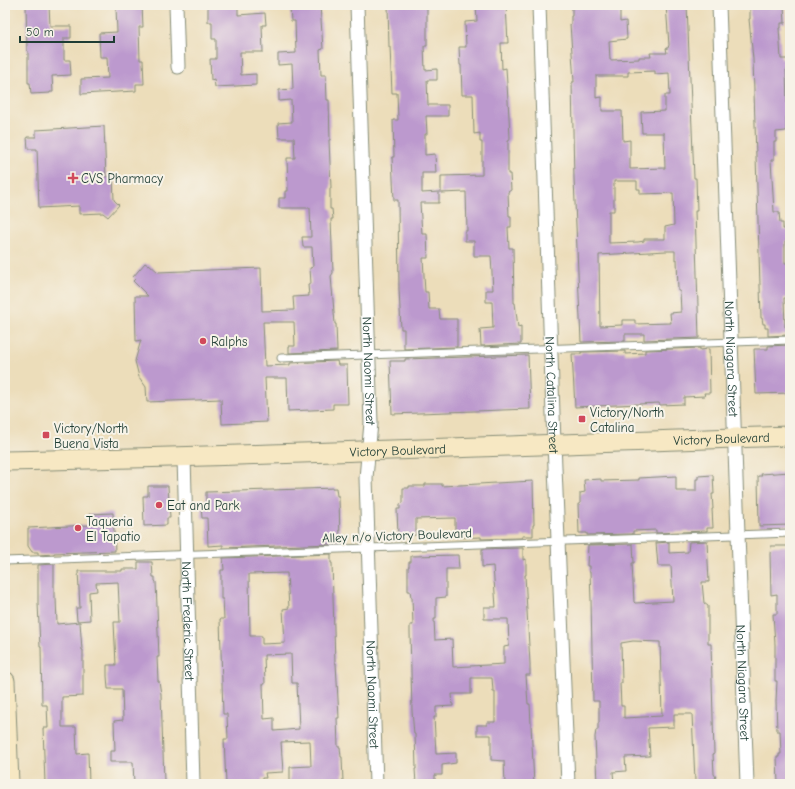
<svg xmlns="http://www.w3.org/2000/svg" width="795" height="789" font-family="'Comic Neue',sans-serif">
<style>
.building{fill:#bc99ce;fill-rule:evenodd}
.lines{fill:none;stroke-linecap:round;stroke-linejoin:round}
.lane-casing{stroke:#868d77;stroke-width:9}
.street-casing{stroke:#868d77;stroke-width:15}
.secondary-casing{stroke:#868d77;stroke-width:21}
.lane{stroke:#fff;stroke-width:7}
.street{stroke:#fff;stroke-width:13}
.secondary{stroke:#f7e8c3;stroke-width:19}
.poi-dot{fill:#d1495b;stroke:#f7f3e8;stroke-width:1.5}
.labels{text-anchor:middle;stroke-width:4;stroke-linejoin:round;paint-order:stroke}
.poi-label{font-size:13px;fill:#1f3d34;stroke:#f7f3e8;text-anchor:start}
.street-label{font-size:13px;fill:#1f3d34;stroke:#f7f3e8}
</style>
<rect width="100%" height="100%" fill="#f7f3e8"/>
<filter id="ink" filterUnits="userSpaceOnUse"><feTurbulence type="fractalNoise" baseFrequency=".025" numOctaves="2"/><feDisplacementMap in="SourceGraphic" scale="8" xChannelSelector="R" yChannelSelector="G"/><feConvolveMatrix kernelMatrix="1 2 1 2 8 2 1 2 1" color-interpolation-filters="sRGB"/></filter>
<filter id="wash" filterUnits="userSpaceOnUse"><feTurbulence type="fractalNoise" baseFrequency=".012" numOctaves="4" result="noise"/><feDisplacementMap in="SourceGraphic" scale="16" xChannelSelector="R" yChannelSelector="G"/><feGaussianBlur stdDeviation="0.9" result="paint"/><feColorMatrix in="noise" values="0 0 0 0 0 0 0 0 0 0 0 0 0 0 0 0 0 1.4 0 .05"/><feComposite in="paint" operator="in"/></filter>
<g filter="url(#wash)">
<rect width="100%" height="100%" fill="#ecddba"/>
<g id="blocks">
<!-- building -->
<path class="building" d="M26,5h23l1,21h21v12h-7v22h6l1,15 -19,1 1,16h-3v1l-19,1 -1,-11h-2v-32h-1z
M142,5l1,22h-4l1,33h3l1,24h-8v7l-55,3v-15l27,-1 -1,-21h-7l-1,-24 18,-1 -1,-25z
M208,5h30v10l27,-2 1,12h-4l1,27h-23l1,23 15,-1v11l-41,2 -1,-8 -3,1 -1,-21h6v-20h-4v-17h-4z
M301,5h19l3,44 -3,1 1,25h5l1,25h2l1,40h-1l2,48h-1v21h2l1,10h-2l2,54 -2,3 4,48h1l1,27 -48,2v-7h6l-1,-24h-31l2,44 25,-1v-2l47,-2 1,4h9l1,39h-15v5l-45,2 -1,-33h-22l2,44 -45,2 -1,-25 -74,3 -1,-15 -7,-10 -4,-16 6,-21 -5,1 -1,-45h13l-15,-15 2,-2 -2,-2 12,-14 3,2 1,-1 9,8 103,-4 1,43 32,-1 -1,-13 16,-1 -1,-11 3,-1 -1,-16 3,-1 -1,-20h-9l-1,-10h9l-1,-29h-31v-10h6v-7h3l-1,-33h8l-1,-20h-15l-1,-15 14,-1 -1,-22 -12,1v-11l14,-1 -1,-25 -14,1v-11l18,-1 -1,-32h-4l-1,-13h12z
M388,5h39v41h-3l1,24 12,-1v11h-10l1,25h20v11h-22l1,18h-2v21l10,-1 1,19h-14v20l17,-1v11h-19l2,31h5l1,24h-5l2,34h3l1,17h10l1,10h17v28l-53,2v-20h-3l-2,-40 -1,-89h-4l-1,-21 -1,-22h2l-1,-37h5l-1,-27h-5l-2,-46h-1z
M476,5h30l2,38h-7l1,26 4,-1 3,49 1,21 -1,3h-1v33h2l1,16 -3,2 1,24h2v11h-3l1,21h4l1,55h1l3,24 3,-1v18l-40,2 -1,-17 13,-1 -1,-26h-6v-12h7l-2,-34h-17v-15h-9v-10h2l-1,-39 -25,1v-17l41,-1v-33h-2v-9l-6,1 -1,-39h-11l-1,-30h-1l-1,-18h7l-1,-25 12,-1z
M572,5h48v17l6,-1 1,18 -18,2 1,19 29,-1v-2h12l-1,-4h17l-1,-5h2l1,-3 -3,-40h21l7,173h2l1,33h-2l4,127 -55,2v-6h-19v7l-44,1 -7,-163 -2,-97h2l-4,-58h1v-8h1zM655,71v3l14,-1 1,22h-5v16l-24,1 1,21h22l1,35 -35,1v-29l-7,1 -1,-30h-20v-14l-6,1v-22h32v-4zM614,181h23v8h3v5l33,-1 1,32 -9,2v12h-21v2l-6,1 -29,1v-32h5zM666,251h9v9l2,-1 1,32h2l1,21 -11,1 1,10 -36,1v-4h-13v5l-22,1 -1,-71z
M750,5h34l1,18h-4v5h-2l1,15 1,16h9v11h-4l1,35h3v12h-4v14l-10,1v10h-2v18h-3l3,52h5l1,11h3v6h6v12h-4v22h5v13h-1l1,22h-6l1,29h3v8l-20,1v-8h-3v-4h-2l-1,-6h-1l-8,-259 -4,-40h1z
M104,126l2,51 7,-1 1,24 5,5 -11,12 -5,-4 -24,1v-8l-40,2 -2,-59h-9l-1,-12h9v-7z
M789,345l1,2v46l-34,1 -2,-45h14v-3z
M700,348v2l9,-1 1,44h-6l1,3 -21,1v7l-24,1 -1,-2 -84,4 -3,-53h9v-2l44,-1v3l20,-1v-3z
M528,355l2,54 -138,5 -2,-53h15v-2z
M790,472v53l-31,1 -1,-50h4l-1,-2z
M713,475l1,19h-2l1,15h-1l1,19h-6v3l-51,2v-3l-23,1v3l-46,1v-2h-8l-1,-29h2v-11l5,-1 -1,-12 17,-1v2l38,-1v-2l37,-2v15h20v-12h2v-3z
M533,481l1,44h-1v11h-11v2l-41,1v-2l-26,1v-20l-39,1v16l-18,1 -1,-27h3v-5l3,-1v-15h6v-2h16v-2h17v2z
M148,486h20l2,32h-3v7l-23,1 -1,-30h5z
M336,488l1,8h2l1,46h-10l1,2 -108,4v-3l-15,1 -1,-28h-5l-1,-11h5v-15z
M113,513l2,38 -61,2v1l-16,1v-3h-6l-4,-6v-18l62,-3 -1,-11z
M707,541l2,41h-7l2,21 4,3v38h3l3,110h-1l1,20 2,3 -2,2v5h-18v-3h-1l-3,-67h-18v13l-26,1 2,28 -25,1 1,14 -13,1 1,12h-17l-2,-47 1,-7h2v-7h1v-22h-6l-2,-101 -1,-28h-1v-6h-2l1,-21 45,-1 1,19h-2l2,39 1,1 38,-2 -2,-35h-13l-2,-23 13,-1v11l19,-1 1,-10zM633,641l27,1 2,74 -38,2v-12h-3l-1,-23h2l-1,-40z
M771,546h19v238h-12l-1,-27h2v-3h2l-1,-23h-3l-1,-30 1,-20h-2v-37l-2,-30h4v-20l-6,1 -1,-41z
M523,548v12l3,-1v16h-1l5,89v11h-4l2,29h2l4,80h-29l-1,-23 -13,-1v-25h-14v-10h10v-3h8v-31h-2l-1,-13h-21v16h-19l1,12 -17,1v10h-2l2,37 20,-1v10l-14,2v10h-7v9h-19l-1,-15h1l-1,-35h-1l-2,-23 -2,-79v-7h3l-1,-28h-1l-1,-6h-2v-24h1v-5h2v-6l47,-1 1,14h-13v28l-10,1v21h-2l1,21 17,-1 1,28 51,-3v-17l5,-1 -1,-27h-24v-12h12l-3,-41 -11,1v-18z
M331,554v9h1l3,100h1l3,55h-2l1,29h2l1,10h1l1,25 -53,2v-17l21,-1 -1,-25 -29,1 2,30 -18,1 1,5h-4v6h-36l-2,-45h4l-1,-25h-4l-3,-95h4l-1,-20h-2v-29h3l-1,-12zM287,573l2,35 -6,1 2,34 -23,1v-8h-12l-1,-62zM291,654l1,29h5l2,46 -25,2v-13l-10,1 -1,-35h2l-1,-29z
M138,562h14l1,15h2v4l1,1 3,75h-2l1,24h1l2,13 3,87h-2v3h-28l-1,-22h-23v-11h5l-1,-30 9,-1 -1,-31h-14l-1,-13v-11h9l-2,-43h6l-2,-40 -22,1 1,8 -8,1 1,28 -13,1 -1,-13h4l-2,-37h44v-2h16z
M54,564v34h2l1,26 23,-2 2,28h1v46l-21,1v30h14l1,27 11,-1 1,31h-44l-2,-56h5l-1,-23h-5l-1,-58h-1l-2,-44v-38z"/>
</g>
</g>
<g filter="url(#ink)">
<use href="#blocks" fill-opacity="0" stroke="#868d77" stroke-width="1"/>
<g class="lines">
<!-- lane casing -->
<g class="lane-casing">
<path id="lane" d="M281,358l509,-18
M5,561l785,-28"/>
</g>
<!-- street casing -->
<g class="street-casing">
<g id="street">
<path d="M176,5l2,62"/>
<path id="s1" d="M357,5l14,418 -5,55 10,306"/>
<path id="s2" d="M539,5l15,438 14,341"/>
<path id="s3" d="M719,5l28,779"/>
<path id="s4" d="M184,457l9,327"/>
</g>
</g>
<!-- secondary casing -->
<g class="secondary-casing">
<g id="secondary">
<path id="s5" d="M5,461c262,-5 523,-16 785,-25"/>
<path d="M5,681l4,103"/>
</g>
</g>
<!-- lane -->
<use href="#lane" class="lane"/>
<!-- street -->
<use href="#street" class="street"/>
<!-- secondary -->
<use href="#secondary" class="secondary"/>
</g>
</g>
<!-- markers -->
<g class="poi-dot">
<path d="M71 172h4v4h4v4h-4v4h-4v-4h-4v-4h4z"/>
<circle cx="203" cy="341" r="4"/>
<rect x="578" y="415" width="8" height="8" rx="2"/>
<rect x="42" y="431" width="8" height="8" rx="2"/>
<circle cx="159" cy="505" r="4"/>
<circle cx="78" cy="528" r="4"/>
</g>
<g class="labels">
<!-- poi labels -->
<g class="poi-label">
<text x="81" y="183">CVS Pharmacy</text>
<text x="211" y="346">Ralphs</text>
<text x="590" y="417">Victory/North<tspan x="590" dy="15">Catalina</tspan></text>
<text x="54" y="433">Victory/North<tspan x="54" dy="15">Buena Vista</tspan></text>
<text x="167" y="510">Eat and Park</text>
<text x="86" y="526">Taqueria<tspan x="86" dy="15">El Tapatio</tspan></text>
</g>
<!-- street labels -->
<g class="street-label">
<text dy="5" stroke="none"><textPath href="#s3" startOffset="354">North Niagara Street</textPath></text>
<text dy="5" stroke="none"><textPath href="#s1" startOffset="366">North Naomi Street</textPath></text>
<text dy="5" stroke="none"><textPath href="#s2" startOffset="390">North Catalina Street</textPath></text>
<text dy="5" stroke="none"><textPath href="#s5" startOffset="717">Victory Boulevard</textPath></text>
<text dy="5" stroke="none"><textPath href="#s5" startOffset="393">Victory Boulevard</textPath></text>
<text transform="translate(397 535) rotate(-2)" y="5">Alley n/o Victory Boulevard</text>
<text dy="5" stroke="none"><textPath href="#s4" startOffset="164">North Frederic Street</textPath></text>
<text dy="5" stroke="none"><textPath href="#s3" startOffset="678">North Niagara Street</textPath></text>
<text dy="5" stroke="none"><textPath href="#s1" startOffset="690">North Naomi Street</textPath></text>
</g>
</g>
<!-- margin -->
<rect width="795" height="789" fill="none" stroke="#f7f3e8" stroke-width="20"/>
<!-- scale -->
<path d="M20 36v6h94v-6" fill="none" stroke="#1f3d34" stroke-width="2"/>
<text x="26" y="36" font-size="12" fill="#1f3d34" stroke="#f7f3e8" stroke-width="3" paint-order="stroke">50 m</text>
</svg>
